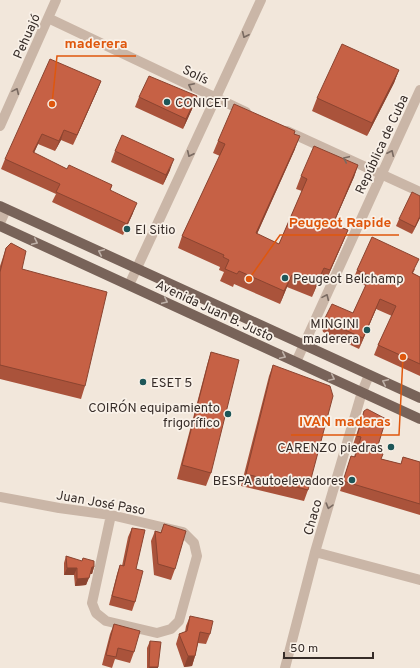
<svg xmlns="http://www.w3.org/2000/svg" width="420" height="668" font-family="Overpass,sans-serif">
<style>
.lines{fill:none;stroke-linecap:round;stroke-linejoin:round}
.street{stroke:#cab6a7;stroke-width:10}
.primary{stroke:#786359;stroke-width:10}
.wall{fill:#aa533b}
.shaded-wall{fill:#8b4430}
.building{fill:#c66145;stroke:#8b4430}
.oneway{stroke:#796a61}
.oneway2{stroke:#bfb1a8}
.poi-dot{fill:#1d5658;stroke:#f9f1e8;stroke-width:1.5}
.labels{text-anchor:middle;stroke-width:3.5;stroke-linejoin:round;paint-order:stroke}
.street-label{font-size:13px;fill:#362c28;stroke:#f9f1e8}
.poi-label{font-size:13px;fill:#362c28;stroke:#f9f1e8;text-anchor:start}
.leader{fill:none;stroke:#df570d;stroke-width:1.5}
.callout-dot{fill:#df570d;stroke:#f9f1e8;stroke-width:1.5}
.callout-label{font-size:14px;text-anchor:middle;font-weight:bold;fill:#df570d;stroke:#f9f1e8;stroke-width:3.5;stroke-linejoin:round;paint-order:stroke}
</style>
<rect width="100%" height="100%" fill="#f2e7db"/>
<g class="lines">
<!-- street -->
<path class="street" d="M48,18l198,94
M0,126l56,-126
M287,131l133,61
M0,223l6,-14
M129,285l132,-285
M296,362l124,-272
M0,497l59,11 52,7 72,17 11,11 3,13 -18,65 -8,8 -14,4 -51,-12 -10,-8 -4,-10 19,-88
M315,552l105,28
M285,668l30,-116 47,-160 7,-17"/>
<!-- primary -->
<path class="primary" d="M0,206l420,192
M0,226l420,193"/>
</g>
<!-- wall -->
<path class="wall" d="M399,70l-5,13 -27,53 -55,-25 5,-13z
M101,81l-4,10 -24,54 -12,-5 -6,11 -17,-7 -4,9 33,16 45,16 -2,6 23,22 -10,22 -71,-33 4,-8 -55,-25 4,-10z
M139,97l54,10 -10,22 -48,-22z
M295,134v15l-38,85 22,10 23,-53 -6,-2 5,-13 57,-11 -4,12 -21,47 15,6 -5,12 -18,41 -6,-3 -7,17 -25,-10 -7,17 -46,-20 -1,3 -13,-6 4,-9 -5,-2 1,-3 -42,-19 4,-12 38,-80 -7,-3 5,-12z
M115,151l55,19 -7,15 -52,-23z
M420,218l-8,16 -16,-8 3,-7z
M6,248l16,21 63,117 -4,13 -81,-20v-113z
M415,269l-2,4 7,4v99l-46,-21 4,-10 14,-29 -16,-7 -17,40 -36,-17 -1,-4 3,-10 28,-5 13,-27 -13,-6 4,-10z
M211,352v121l-5,13 -29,-7 30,-114z
M273,365l35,125 -4,11 -63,-15 28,-110z
M364,411l12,41 5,7 20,5 2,-7 17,5v53l-80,-24 11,-35 3,1 3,-10 -4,-2z
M164,524l11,45 -4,11 -17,-5 -3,-34 4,-10 6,1z
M132,528l4,41 -1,33 -3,9 -23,-6 8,-31 3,-9 2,1 6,-29z
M66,556l28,11 -2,7h-2l-4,11 -11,1 -1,-11h-10v-12z
M190,616l20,18 -4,10 -8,-1 -3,13 -3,10 -8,1 -8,-23 3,-10 6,-2 1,-6z
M114,624l20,28 -4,11 -15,-4 -3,9 -10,-3 8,-31z
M150,641l8,26v1h-11v-20z"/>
<!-- shaded-wall -->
<path class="shaded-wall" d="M399,70l-5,13 -27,53 5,-13z
M101,81l-4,10 -24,54 4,-10z
M197,96l-4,11 -10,22 3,-10z
M64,130l-3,10 -6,11 4,-10z
M42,134l-4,10 -9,19 4,-11z
M300,136l-5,13 -43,96 4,-12z
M174,159l-4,11 -7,15 3,-10z
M358,165l-4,12 -26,59 5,-12z
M137,203l-4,10 -10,22 4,-11z
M420,216v2l-8,16 3,-7z
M348,230l-5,12 -18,41 5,-13z
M324,268l-5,12 -7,17 4,-12z
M292,275l-5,12 -7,17 4,-13z
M380,299l-4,10 -17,40 4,-11z
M92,567h2l-2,7h-3z
M67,568h10l-3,7h-10z
M89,578l-3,7 -11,1 2,-7z
M188,656h7l-3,10 -8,1z
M149,667h9v1h-9z"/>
<!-- building -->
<path class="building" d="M342,44l57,26 -27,53 -55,-25z
M50,59l51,22 -24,54 -13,-5 -5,11 -17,-7 -9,18 34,17 2,-4 43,20 -2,5 27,13 -10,21 -71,-32 4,-8 -55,-25z
M149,76l48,20 -11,23 -47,-22z
M234,104l61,27 -1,3 6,2 -44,97 23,11 28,-65 -6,-3 13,-30 44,19 -25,59 15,6 -18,40 -6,-2 -8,17 -24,-10 -8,16 -45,-20 -2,3 -12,-5 4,-9 -6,-3 1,-2 -42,-19 43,-92 -7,-3z
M122,135l52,24 -8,16 -51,-24z
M412,192l8,4v20l-5,11 -16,-8z
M372,237l47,22 -7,14 8,4v87l-42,-19 18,-39 -16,-7 -17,39 -36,-16 -2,-4 7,-14 21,9 17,-37 -13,-6z
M11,243l15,8 -4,18 85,23 -22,94 -85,-21v-93l6,-24z
M211,352l28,8 -28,113 -29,-8z
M273,365l57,21 3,10 -25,94 -62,-16z
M367,409l19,10 -10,33 7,2 -2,5 20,5 2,-7 17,5v42l-77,-23 8,-25 4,1 6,-20 -4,-1 7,-25z
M164,524l22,7 -11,38 -17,-5 -3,-33 6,2z
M132,528l13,2 -9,39 7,2 -8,31 -23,-6 8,-31 4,1z
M66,556l16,5 1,-3 11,3v6h-2l-3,11 -12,1v-11h-10z
M190,616l23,5 -3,13 -10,-2 -5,24h-7l-9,-22 8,-3z
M114,624l26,7 -6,21 -16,-4 -2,9 -10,-2z
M150,641l11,1 -3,25h-9z"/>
<!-- one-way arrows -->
<defs><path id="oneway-chevron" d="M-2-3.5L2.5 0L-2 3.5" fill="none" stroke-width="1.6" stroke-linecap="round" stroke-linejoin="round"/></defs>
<g class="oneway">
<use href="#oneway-chevron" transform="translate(245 35) rotate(115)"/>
<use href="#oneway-chevron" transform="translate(191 86) rotate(-154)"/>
<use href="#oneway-chevron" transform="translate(16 91) rotate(-66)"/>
<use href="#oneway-chevron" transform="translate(391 153) rotate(-65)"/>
<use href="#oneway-chevron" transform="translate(190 154) rotate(115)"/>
<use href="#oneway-chevron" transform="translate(346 159) rotate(-155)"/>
<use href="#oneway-chevron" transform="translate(326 297) rotate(-66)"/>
<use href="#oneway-chevron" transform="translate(329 506) rotate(106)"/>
</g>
<g class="oneway2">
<use href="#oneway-chevron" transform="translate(35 242) rotate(25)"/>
<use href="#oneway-chevron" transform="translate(101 252) rotate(-155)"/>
<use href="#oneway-chevron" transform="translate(165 301) rotate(25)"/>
<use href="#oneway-chevron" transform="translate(283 356) rotate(25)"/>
<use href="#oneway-chevron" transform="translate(332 378) rotate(25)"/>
<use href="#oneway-chevron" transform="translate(385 382) rotate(-155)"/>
</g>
<!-- markers -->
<g class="poi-dot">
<circle cx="167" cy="102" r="4"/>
<circle cx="127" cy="229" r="4"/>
<circle cx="285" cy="278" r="4"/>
<circle cx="367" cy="330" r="4"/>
<circle cx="143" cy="382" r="4"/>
<circle cx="228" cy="414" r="4"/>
<circle cx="391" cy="447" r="4"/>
<circle cx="352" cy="480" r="4"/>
</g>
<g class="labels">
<!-- street labels -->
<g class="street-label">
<text transform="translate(26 36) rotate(-66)" y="5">Pehuajó</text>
<text transform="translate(196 74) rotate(26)" y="5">Solís</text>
<text transform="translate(381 144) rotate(-65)" y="5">República de Cuba</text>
<text transform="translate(215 310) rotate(25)" y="5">Avenida Juan B. Justo</text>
<text transform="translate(101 502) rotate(10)" y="5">Juan José Paso</text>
<text transform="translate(312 517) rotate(-74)" y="5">Chaco</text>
</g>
<!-- poi labels -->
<g class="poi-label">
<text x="175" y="107">CONICET</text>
<text x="135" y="234">El Sitio</text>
<text x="293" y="283">Peugeot Belchamp</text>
<text x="359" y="328" text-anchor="end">MINGINI<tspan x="359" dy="15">maderera</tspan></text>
<text x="151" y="387">ESET 5</text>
<text x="220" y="412" text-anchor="end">COIRÓN equipamiento<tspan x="220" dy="15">frigorífico</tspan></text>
<text x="383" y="452" text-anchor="end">CARENZO piedras</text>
<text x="344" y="485" text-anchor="end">BESPA autoelevadores</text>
</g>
</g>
<!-- callouts -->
<path class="leader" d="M52 104L57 56H136M249 279L280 235H399M403 357L399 435H291"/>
<g class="callout-dot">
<circle cx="52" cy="104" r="4"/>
<circle cx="249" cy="279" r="4"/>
<circle cx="403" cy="357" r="4"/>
</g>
<g class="callout-label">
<text x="96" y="48">maderera</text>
<text x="340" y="227">Peugeot Rapide</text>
<text x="345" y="426">IVAN maderas</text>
</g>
<!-- scale -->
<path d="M284 652v6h89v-6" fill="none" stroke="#362c28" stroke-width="2"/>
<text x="290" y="652" font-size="12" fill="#362c28" stroke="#f9f1e8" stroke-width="3" paint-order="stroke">50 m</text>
</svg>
